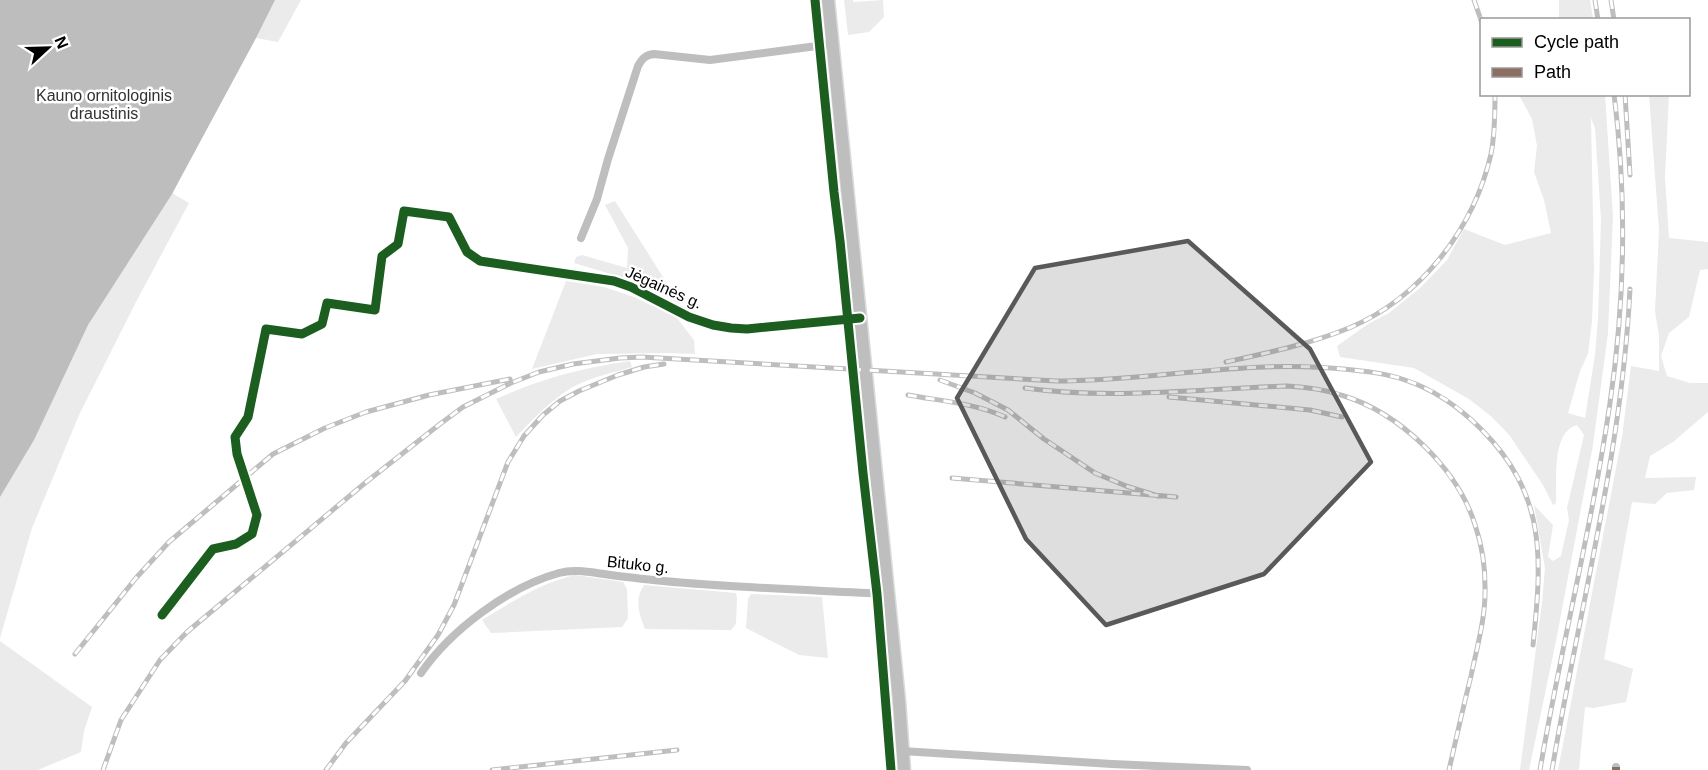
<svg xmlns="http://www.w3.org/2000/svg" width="1708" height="770" font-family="Helvetica,sans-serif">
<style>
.green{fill:#ebebeb;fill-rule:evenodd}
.water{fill:#bdbdbd}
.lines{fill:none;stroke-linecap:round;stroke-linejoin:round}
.primary-casing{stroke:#dbdbdb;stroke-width:15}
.minor{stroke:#bebebe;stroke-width:8}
.primary{stroke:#bebebe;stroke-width:12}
.rail-casing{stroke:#bebebe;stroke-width:5}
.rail{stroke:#fff;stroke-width:3;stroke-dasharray:9;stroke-linecap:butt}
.quiet{stroke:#8d6e63;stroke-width:8;stroke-dasharray:15 8;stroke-linecap:butt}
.cycleway-casing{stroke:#fff;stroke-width:13}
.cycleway{stroke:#1b5e20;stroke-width:9}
.marked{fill:#595959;fill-opacity:0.2;stroke:#595959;stroke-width:4.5;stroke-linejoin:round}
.labels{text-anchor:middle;stroke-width:5;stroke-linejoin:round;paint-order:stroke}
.park-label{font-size:16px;fill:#313131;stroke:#fff}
.street-label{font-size:16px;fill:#000;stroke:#fff}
</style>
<rect width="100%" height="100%" fill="#fff"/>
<!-- green -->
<path class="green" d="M0,0h301l-23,42 -22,-4 -84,155 17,10 -52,97 -58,115 -47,113 -32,110z
M844,0h9v2l30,-2 1,17 -15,15 -21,3z
M1559,0h31l3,19h-34z
M1519,95h86l8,121 -5,117 -15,112 -37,196 -27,129h-9l22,-167 3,-35 -11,-63 19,20 -5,32 5,4 8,-5 8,-36 -2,-12 17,-73 -7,-10c-26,7 -20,57 -21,78l-3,2 -10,-20 -33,-49 -18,-19 -23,-18 -55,-31 -74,-11 -3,-11 31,-22 21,-11 31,-25 27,-28 17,-31 41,16 46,-12 -7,-33 -10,-28 3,-26 -5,-27zM1591,118l4,10 6,92 -3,99 -3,36 -10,63 -17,-5 12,-42 8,-17 4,-33 2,-52z
M1649,95h20l-4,82 4,61 39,4v27l-8,1 -11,47 -20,16 -8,23 6,20 23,7h18v29l-35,30 -23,14 -5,22 51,-1 -2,13 -27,3 -12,11 -23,-2 -28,157 29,10 -7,33 -33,6 -8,-1 -6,63h-21l64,-333 9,-71 28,5v-35l-4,-25 4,-81z
M615,201l65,103 -43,-22 -63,-19 2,-6 6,-2 45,13 1,-20 -23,-43z
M566,281l38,6 30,10 43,21 17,22 1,14 -28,-1 -70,1 -65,15z
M630,361l2,6c-20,6 -40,10 -59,20 -22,13 -39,31 -57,50l-20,-38c44,-20 85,-31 134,-38z
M575,575l48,7 4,7 1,29 -6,9 -131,6 -9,-13c30,-18 58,-37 93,-45z
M644,585l92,8 1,5 -1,26 -5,6 -86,-1c-6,-15 -11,-30 -1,-44z
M751,594l71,3 6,61 -29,-3 -53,-27 2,-29z
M0,641l92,66 -8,24 -3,21 -43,18h-38z"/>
<!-- water -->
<path class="water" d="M0,0h275l-19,38 -84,156 -84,131 -54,115 -34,57z"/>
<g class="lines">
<!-- primary casing -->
<g class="primary-casing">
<path id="primary" d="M828,0l71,701 5,69"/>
</g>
<!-- minor -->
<path class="minor" d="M581,238l16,-39 11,-40 30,-93c4,-7 7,-11 16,-12l56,6 122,-16
M162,615l51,-66 23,-5 16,-10 5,-19 -20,-61 -2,-17 13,-20 18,-88 36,5 20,-10 5,-21 48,7 7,-54 16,-12 6,-33 45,6 18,35 13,9 134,20 17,6 58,30 24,8 18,3 16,1 113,-11
M421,673c30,-43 87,-86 138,-100 15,-4 30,-1 45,1 20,3 40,5 59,7 75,7 149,9 224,13
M902,751l210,13 135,6
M1616,770v-3"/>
<!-- primary -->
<use href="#primary" class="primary"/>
<!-- rail casing -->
<g class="rail-casing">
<path id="rail" d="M1474,0l8,23
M1595,0l3,20
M1611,0l3,20
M1625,94l5,81
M1226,362c41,-9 84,-18 123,-34 72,-30 125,-100 142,-174 4,-20 4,-40 4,-60
M940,380l35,13 33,17 36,29 51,34 31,13 32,10
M1025,388c86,12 175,1 262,-2 18,1 36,3 54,9 58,17 118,74 135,133 6,18 9,39 9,58 1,31 -8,61 -14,90 -8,32 -15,63 -22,94
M908,395c32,6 67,8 97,22
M1169,397l141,13 32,7
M952,478l224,19
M75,654l61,-76 33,-36 104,-88 52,-26 41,-16 63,-17 81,-16
M103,770l18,-50 39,-60 27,-28 178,-149 75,-59 23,-17 48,-24 28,-11 34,-8 47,-6 22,-1 414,24c96,0 191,-22 287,-12 21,2 42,4 62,11 30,10 54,27 76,49 66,66 61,129 52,216
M326,770l20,-27 59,-62 33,-46 16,-30 54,-143 16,-26 19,-21 17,-14 19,-10 39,-16 26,-8 20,-3
M492,770l185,-20
M1540,770c21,-123 52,-244 70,-367 15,-102 17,-206 4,-309
M1552,770c27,-160 70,-318 78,-481"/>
</g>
<!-- rail -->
<use href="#rail" class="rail"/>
<!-- quiet -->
<path class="quiet" d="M1616,770v-3"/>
<!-- cycleway casing -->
<g class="cycleway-casing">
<path id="cycleway" d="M815,0l19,192 6,49 23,232 14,121 14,176
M162,615l51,-66 23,-5 16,-10 5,-19 -20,-61 -2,-17 13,-20 18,-88 36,5 20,-10 5,-21 48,7 7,-54 16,-12 6,-33 45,6 18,35 13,9 134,20 17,6 58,30 24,8 18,3 16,1 113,-11"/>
</g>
<!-- cycleway -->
<use href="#cycleway" class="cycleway"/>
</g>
<!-- marked area -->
<path class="marked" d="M1188,241l122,108 61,113 -107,112 -158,51 -80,-86 -69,-141 78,-130z"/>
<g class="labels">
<!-- park labels -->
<g class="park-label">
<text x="104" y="101">Kauno ornitologinis<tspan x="104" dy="18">draustinis</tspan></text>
</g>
<!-- street labels -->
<g class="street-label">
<text transform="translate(664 287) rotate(24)" y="6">Jėgainės g.</text>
<text transform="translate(638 564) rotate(6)" y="6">Bituko g.</text>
</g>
</g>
<!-- legend -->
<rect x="1480" y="18" width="210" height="78" fill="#ffffff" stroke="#999999" stroke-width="1.5"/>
<rect x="1492" y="38" width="30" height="9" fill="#1b5e20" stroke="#999999" stroke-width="1.5"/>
<text x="1534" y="48" font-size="18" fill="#000000">Cycle path</text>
<rect x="1492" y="68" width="30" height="9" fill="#8d6e63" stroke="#999999" stroke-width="1.5"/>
<text x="1534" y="78" font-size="18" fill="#000000">Path</text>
<!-- north arrow -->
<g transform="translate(48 48) rotate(68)" stroke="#ffffff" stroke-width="4.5" paint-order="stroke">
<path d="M0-4.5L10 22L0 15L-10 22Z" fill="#000000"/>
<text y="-9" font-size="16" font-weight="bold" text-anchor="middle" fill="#000000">N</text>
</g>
</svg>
